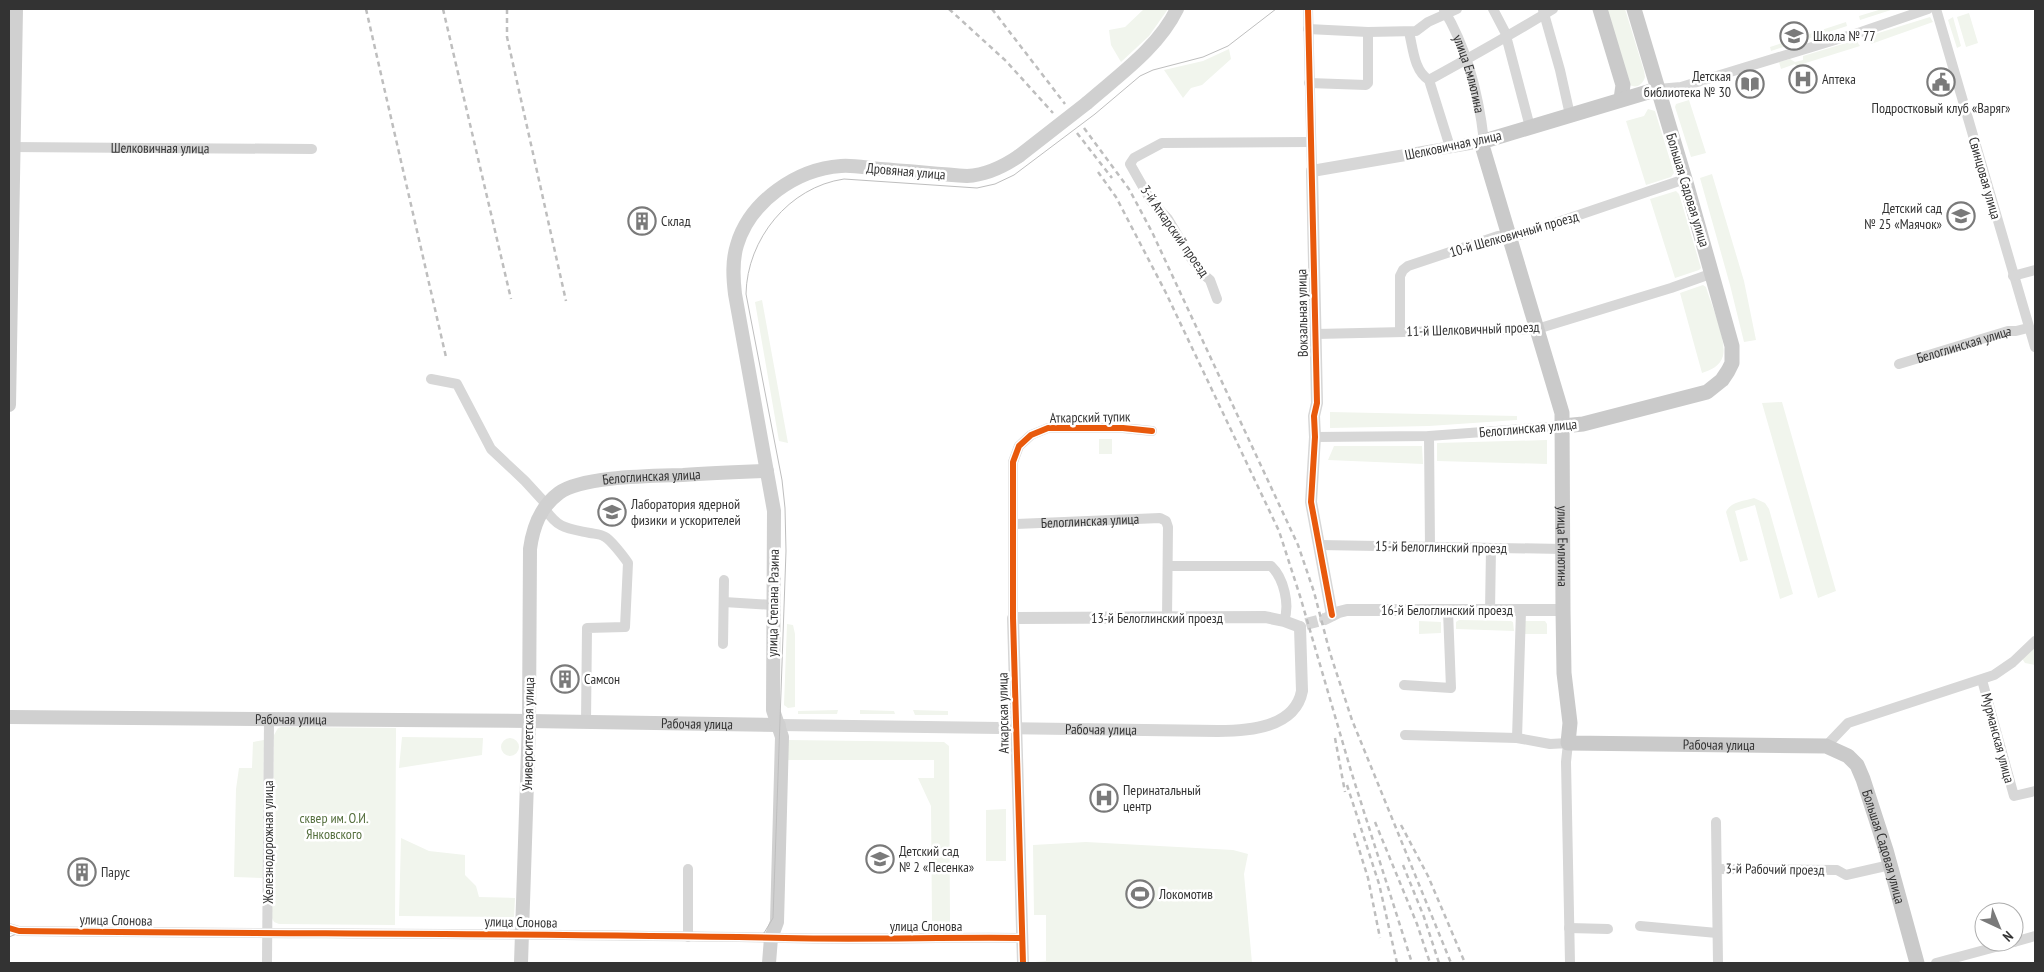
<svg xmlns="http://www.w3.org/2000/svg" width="2044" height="972" font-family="'PT Sans Narrow',sans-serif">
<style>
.green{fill:#f1f5ed}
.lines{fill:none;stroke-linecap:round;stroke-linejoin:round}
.tertiary-tunnel{stroke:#d6d6d6;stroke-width:12;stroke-dasharray:12 6;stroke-linecap:butt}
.minor{stroke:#d7d7d7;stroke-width:10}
.tertiary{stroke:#d7d7d7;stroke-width:12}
.secondary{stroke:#d0d0d0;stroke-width:14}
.primary{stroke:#cacaca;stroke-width:15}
.tram{stroke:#bebebe;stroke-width:1}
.rail{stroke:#bebebe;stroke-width:2.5;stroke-dasharray:5 4;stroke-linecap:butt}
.secondary-bridge{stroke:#d0d0d0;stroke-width:14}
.cycleway-casing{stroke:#fff;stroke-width:9}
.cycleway{stroke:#e8590c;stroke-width:6}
.labels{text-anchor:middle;stroke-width:5;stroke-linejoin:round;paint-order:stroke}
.poi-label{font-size:14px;fill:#333;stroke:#fff;text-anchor:start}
.street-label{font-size:14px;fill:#333;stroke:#fff}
.park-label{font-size:14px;fill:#56703f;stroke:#fff}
</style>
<rect width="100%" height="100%" fill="#fff"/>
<!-- green -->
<path class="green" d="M1144,9h24l-19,27 -28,26 -10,-17 -2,-15 16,-3z
M1606,9h19l19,62 1,6c-2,7 -8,12 -15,8z
M1882,9h12l-34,11 -1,-4z
M1969,13l9,30 -12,4 -9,-30z
M1930,17l3,5 -62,22 -3,-6 4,-3z
M1953,17l8,29 -4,2 -9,-28z
M1846,22l1,4 -76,25 -1,-4z
M1856,40l4,6 -64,20 -1,-2 -14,5 -2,-7 11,-3 5,3 8,-2v-4z
M1229,49l2,10 -29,26 -11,3 -8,10 -19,-28 39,-9z
M1689,100l17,53 -15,4 -16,-50 1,-3z
M1648,109l7,2 19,62 -3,4 -25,8 -20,-64 18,-5z
M1712,174l32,107 12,59 -12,2 -14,-57 -30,-107z
M1676,191l3,3 22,74 -2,2 -24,8 -25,-79z
M1703,285l3,2c5,17 21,53 17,69 -3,10 -12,14 -21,17l-22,-80z
M762,300l26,143 -9,-2 -24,-139z
M1782,402l54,189 -18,7 -56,-195z
M1330,412l187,4v4l-88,6 -99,2z
M1099,439h13v15h-13z
M1547,440v24l-110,-3v-18z
M1334,446h88l1,18 -95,-4z
M1754,498l11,5 4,6 24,85 -13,5 -25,-94 -20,6 13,49 -8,2 -14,-50c4,-10 18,-11 28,-14z
M1459,620l52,1 2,1 1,9 -58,-2v-7z
M1419,621l22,1v11l-22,1z
M1525,621h20l2,3v10h-22z
M787,624l6,1 2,9v73l-7,1 -4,-3z
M2035,645v20l-10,-2 -4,-6z
M838,710l-1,4h-39v-3z
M860,710l34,1 1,3h-35z
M913,710l35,1v4h-33z
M282,727l114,1 -1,197 -116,-1 -5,-2 -2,-4 2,-183 4,-7z
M402,737l81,1 -1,17 -83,13z
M501 747a9 9 0 1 1 18 0a9 9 0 1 1-18 0Z
M264,740l-1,138 -29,-1 2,-88 3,-21h13l1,-26z
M787,740l157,2 5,4 1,176 -18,-1 -1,-115 -13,-28h16v-18h-150z
M1006,809v52h-20v-51z
M401,838l28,13 36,4v20l11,11 3,11 36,1 -1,19 -115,-1z
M1086,842l147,8 15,4 -4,20 8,89h-217v-1l11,-1v-46h-12l-1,-70z"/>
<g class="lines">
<!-- tertiary-tunnel -->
<path class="tertiary-tunnel" d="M1306,624l19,-5"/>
<!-- minor -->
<g class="minor">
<path d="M1308,9l4,162"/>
<path d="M1493,9l12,23 25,95"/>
<path d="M1936,9l99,338"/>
<path id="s1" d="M1444,10c23,38 35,87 40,131"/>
<path d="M1543,10l17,60 10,45"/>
<path d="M1308,29l60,3 48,-1 12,-9 29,-13"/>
<path d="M1409,32c4,16 5,39 20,48l21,67"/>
<path d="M1429,80c42,-23 83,-46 124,-71"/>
<path d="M1309,83l57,2 2,-2v-51"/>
<path d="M1658,89l23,-2 180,-55 67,-23"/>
<path id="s2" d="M9,147l303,2"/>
<path d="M2013,276l22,-6"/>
<path d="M1217,299l-7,-19 -7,-6 -12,-16 -23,-39 -17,-18 -21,-37 4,-6 28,-15 148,-1"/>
<path d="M1400,332v-56l3,-6 5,-4 90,-30 22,-1 165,-56"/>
<path d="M1316,334l221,-5 134,-41 42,-15"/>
<path id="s3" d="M1899,364l109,-33h8l12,-3"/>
<path d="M431,379l26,5 34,65 34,32 22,24"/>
<path d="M1429,436l1,111"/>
<path d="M1315,437l114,-1 134,-10"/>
<path d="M544,508c15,21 21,20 46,25 5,1 11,1 15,4 5,2 19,20 23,26l-3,64 -38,1 -1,94"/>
<path id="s4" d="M1015,524l145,-6 6,3 2,6 -1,91"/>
<path d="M1319,545l244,4"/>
<path d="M1168,566h103c13,12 19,39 13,55"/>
<path d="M724,602l49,3"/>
<path d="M1490,611l1,-63"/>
<path d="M1013,618v-156l6,-16 12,-11 17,-7h75l29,3"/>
<path d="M723,644l1,-64"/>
<path d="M1982,680l32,116 21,-5"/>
<path d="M1404,685l47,3 -3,-77"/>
<path d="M1405,735l112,3 33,6 18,-1 -2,19 4,201"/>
<path d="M1517,738l4,-127"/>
<path d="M1826,746l22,-23 146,-48 19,-13 22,-21"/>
<path d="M1716,822l2,141"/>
<path d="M1717,869l120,1 9,5 44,-10"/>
<path d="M1640,926l77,7"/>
<path d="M9,928l10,3c255,3 511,2 766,7 79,2 158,-1 237,0"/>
<path d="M1569,928l39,1"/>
<path d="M688,937v-68"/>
<path d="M2014,942l21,-6"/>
<path d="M267,963l2,-242"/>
<path d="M1936,963l78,-21"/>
</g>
<!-- tertiary -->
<g class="tertiary">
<path d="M1332,615l-21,-113 4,-65 -1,-21 3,-13 -5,-232 169,-29"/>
<path d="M1325,619l14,-7 8,-2h216"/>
<path id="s5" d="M779,725l439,6c30,0 77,-3 84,-40l-2,-64"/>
<path d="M1023,963l-10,-345 252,-1 19,4 16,6"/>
</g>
<!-- secondary -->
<g class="secondary">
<path d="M1087,103c32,-28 71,-55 90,-94"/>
<path d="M9,405l7,-396"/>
<path id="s6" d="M9,717l520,4 250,4"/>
<path id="s7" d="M521,963l8,-242 1,-172c3,-22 10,-42 29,-56 23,-17 94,-17 124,-18 28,-2 56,-3 84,-4"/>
<path d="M769,963l2,-25 6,-16 5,-185 -9,-27 1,-199 -39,-217c-2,-17 -3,-33 2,-49 13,-44 60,-76 104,-79 13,-1 26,2 39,3 29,2 58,5 87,7 20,-1 36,-9 52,-20"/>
</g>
<!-- primary -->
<g class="primary">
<path d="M1600,9l23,76 -2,14"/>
<path id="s8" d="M1658,89l-177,53 81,271 1,197 1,63 6,50 -2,20 258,3 22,10 9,9 6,14 23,71 31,113"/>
<path d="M1563,426l20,-2 124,-32 15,-12 6,-9 4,-8v-17l-47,-167 -51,-170"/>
</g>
<!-- tram -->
<path class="tram" d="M9,937l10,-4h17l231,4 484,2 13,-6 9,-15 13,-367 -1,-43 -3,-28 -36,-186c1,-55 43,-107 98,-115l133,9 18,-4 19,-9 81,-61 45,-38 13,-6 50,-13 25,-11 48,-37"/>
<!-- rail -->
<path class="rail" d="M366,9l80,348
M443,9l68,290
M507,9v28l59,264
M949,9l57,52 47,52
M992,9l73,95
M1084,128l45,61 23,43 146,313 16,47 16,61 22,67 99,243
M1077,133l35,45
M1098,172l18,25 50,96 113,238 21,65 51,175 61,192
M1335,738l10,54
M1347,785l33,102
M1375,822l42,102 13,39
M1401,825l27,51 37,87
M1354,833l14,45 12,60
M1403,865l21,52 15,46
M1380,888l17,75"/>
<!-- secondary-bridge -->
<path class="secondary-bridge" d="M1019,156l68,-53"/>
<!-- cycleway casing -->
<g class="cycleway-casing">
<path id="cycleway" d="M1308,9l9,394 -3,13 1,21 -4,65 21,113
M9,928l10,3c255,3 511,2 766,7 79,2 158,-1 237,0
M1023,963l-10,-345v-156l6,-16 12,-11 17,-7h75l29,3"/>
</g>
<!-- cycleway -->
<use href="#cycleway" class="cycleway"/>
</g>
<!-- icons -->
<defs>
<g id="school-ring" transform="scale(1.4375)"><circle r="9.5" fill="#fff" stroke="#7a7a7a" stroke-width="1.5"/><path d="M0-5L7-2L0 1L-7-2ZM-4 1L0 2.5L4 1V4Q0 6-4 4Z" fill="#7a7a7a"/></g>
<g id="hospital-ring" transform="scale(1.4375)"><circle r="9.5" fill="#fff" stroke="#7a7a7a" stroke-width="1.5"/><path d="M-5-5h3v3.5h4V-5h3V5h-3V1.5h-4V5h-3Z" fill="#7a7a7a"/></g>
<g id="civic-ring" transform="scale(1.4375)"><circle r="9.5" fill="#fff" stroke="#7a7a7a" stroke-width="1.5"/><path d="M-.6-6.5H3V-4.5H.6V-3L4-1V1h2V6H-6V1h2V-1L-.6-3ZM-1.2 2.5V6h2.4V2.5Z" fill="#7a7a7a"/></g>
<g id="library-ring" transform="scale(1.4375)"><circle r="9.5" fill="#fff" stroke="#7a7a7a" stroke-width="1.5"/><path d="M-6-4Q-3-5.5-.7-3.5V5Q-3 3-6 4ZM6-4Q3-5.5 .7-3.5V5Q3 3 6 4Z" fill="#7a7a7a"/></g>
<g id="building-ring" transform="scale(1.4375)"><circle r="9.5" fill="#fff" stroke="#7a7a7a" stroke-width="1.5"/><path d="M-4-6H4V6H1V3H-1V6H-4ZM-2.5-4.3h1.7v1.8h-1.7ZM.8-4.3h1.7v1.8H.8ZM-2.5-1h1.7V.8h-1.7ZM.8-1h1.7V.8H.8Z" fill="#7a7a7a"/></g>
<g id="university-ring" transform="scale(1.4375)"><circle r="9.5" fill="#fff" stroke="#7a7a7a" stroke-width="1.5"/><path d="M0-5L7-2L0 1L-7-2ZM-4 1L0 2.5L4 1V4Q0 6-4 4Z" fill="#7a7a7a"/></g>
<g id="stadium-ring" transform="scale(1.4375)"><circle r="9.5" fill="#fff" stroke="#7a7a7a" stroke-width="1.5"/><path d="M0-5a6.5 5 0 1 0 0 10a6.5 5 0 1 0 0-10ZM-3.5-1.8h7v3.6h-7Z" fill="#7a7a7a"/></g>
</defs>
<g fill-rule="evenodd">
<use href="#school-ring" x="1794" y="36"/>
<use href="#hospital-ring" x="1803" y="79"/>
<use href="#civic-ring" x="1941" y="82"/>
<use href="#library-ring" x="1750" y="84"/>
<use href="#school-ring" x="1961" y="216"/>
<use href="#building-ring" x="642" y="221"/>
<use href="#university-ring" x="612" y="512"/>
<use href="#building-ring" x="565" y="679"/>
<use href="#hospital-ring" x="1104" y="798"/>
<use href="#school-ring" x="880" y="859"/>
<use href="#building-ring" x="82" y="872"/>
<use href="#stadium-ring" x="1140" y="894"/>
</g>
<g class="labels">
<!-- poi labels -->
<g class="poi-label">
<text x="1813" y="41">Школа № 77</text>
<text x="1731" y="81" text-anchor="end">Детская<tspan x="1731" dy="16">библиотека № 30</tspan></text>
<text x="1822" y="84">Аптека</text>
<text x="1941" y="113" text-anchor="middle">Подростковый клуб «Варяг»</text>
<text x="1942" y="213" text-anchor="end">Детский сад<tspan x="1942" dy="16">№ 25 «Маячок»</tspan></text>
<text x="661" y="226">Склад</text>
<text x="631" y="509">Лаборатория ядерной<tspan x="631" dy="16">физики и ускорителей</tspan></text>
<text x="584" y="684">Самсон</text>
<text x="1123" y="795">Перинатальный<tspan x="1123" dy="16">центр</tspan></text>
<text x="899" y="856">Детский сад<tspan x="899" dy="16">№ 2 «Песенка»</tspan></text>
<text x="101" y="877">Парус</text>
<text x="1159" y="899">Локомотив</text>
</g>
<!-- street labels -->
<g class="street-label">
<text dy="5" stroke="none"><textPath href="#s1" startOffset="69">улица Емлютина</textPath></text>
<text transform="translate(1453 145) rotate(-12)" y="5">Шелковичная улица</text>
<text dy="5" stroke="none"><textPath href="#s2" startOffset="151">Шелковичная улица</textPath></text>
<text transform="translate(906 171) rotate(5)" y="5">Дровяная улица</text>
<text transform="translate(1985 178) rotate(74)" y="5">Свинцовая улица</text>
<text transform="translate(1688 190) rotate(73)" y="5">Большая Садовая улица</text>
<text transform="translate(1175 231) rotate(55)" y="5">3-й Аткарский проезд</text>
<text transform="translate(1514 234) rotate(-16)" y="5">10-й Шелковичный проезд</text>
<text transform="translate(1302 313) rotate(-91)" y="5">Вокзальная улица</text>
<text transform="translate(1473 329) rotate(-2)" y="5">11-й Шелковичный проезд</text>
<text dy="5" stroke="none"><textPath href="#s3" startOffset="68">Белоглинская улица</textPath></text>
<text transform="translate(1090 417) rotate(-1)" y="5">Аткарский тупик</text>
<text transform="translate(1528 428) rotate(-5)" y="5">Белоглинская улица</text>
<text dy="5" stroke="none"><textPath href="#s7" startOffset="574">Белоглинская улица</textPath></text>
<text dy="5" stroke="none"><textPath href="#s4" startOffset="75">Белоглинская улица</textPath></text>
<text transform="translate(1441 547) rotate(1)" y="5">15-й Белоглинский проезд</text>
<text dy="5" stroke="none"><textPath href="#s8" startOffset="601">улица Емлютина</textPath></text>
<text transform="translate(773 603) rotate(-89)" y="5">улица Степана Разина</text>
<text x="1447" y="615">16-й Белоглинский проезд</text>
<text x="1157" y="623">13-й Белоглинский проезд</text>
<text transform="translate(1003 713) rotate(-91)" y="5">Аткарская улица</text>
<text dy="5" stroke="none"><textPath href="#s6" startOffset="282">Рабочая улица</textPath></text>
<text dy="5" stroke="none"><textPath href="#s6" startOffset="688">Рабочая улица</textPath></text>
<text dy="5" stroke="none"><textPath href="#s5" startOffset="322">Рабочая улица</textPath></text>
<text transform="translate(528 734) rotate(-89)" y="5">Университетская улица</text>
<text transform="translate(1998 738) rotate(75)" y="5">Мурманская улица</text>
<text dy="5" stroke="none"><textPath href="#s8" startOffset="949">Рабочая улица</textPath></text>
<text transform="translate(268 842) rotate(-90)" y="5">Железнодорожная улица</text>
<text dy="5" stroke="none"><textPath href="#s8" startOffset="1179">Большая Садовая улица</textPath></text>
<text transform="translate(1775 869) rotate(1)" y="5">3-й Рабочий проезд</text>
<text transform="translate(116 920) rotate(1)" y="5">улица Слонова</text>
<text transform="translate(521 922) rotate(1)" y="5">улица Слонова</text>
<text x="926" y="931">улица Слонова</text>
</g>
<!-- park labels -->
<g class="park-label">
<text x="334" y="823">сквер им. О.И.<tspan x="334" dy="16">Янковского</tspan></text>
</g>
</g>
<!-- border -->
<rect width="2044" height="972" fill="none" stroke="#333333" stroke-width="20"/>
<!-- north arrow -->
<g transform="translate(1999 927) rotate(136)"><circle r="24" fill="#ffffff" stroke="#adadad"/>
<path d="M0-4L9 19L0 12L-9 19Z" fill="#7a7a7a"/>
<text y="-8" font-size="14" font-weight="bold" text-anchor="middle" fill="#333333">N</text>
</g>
</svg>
